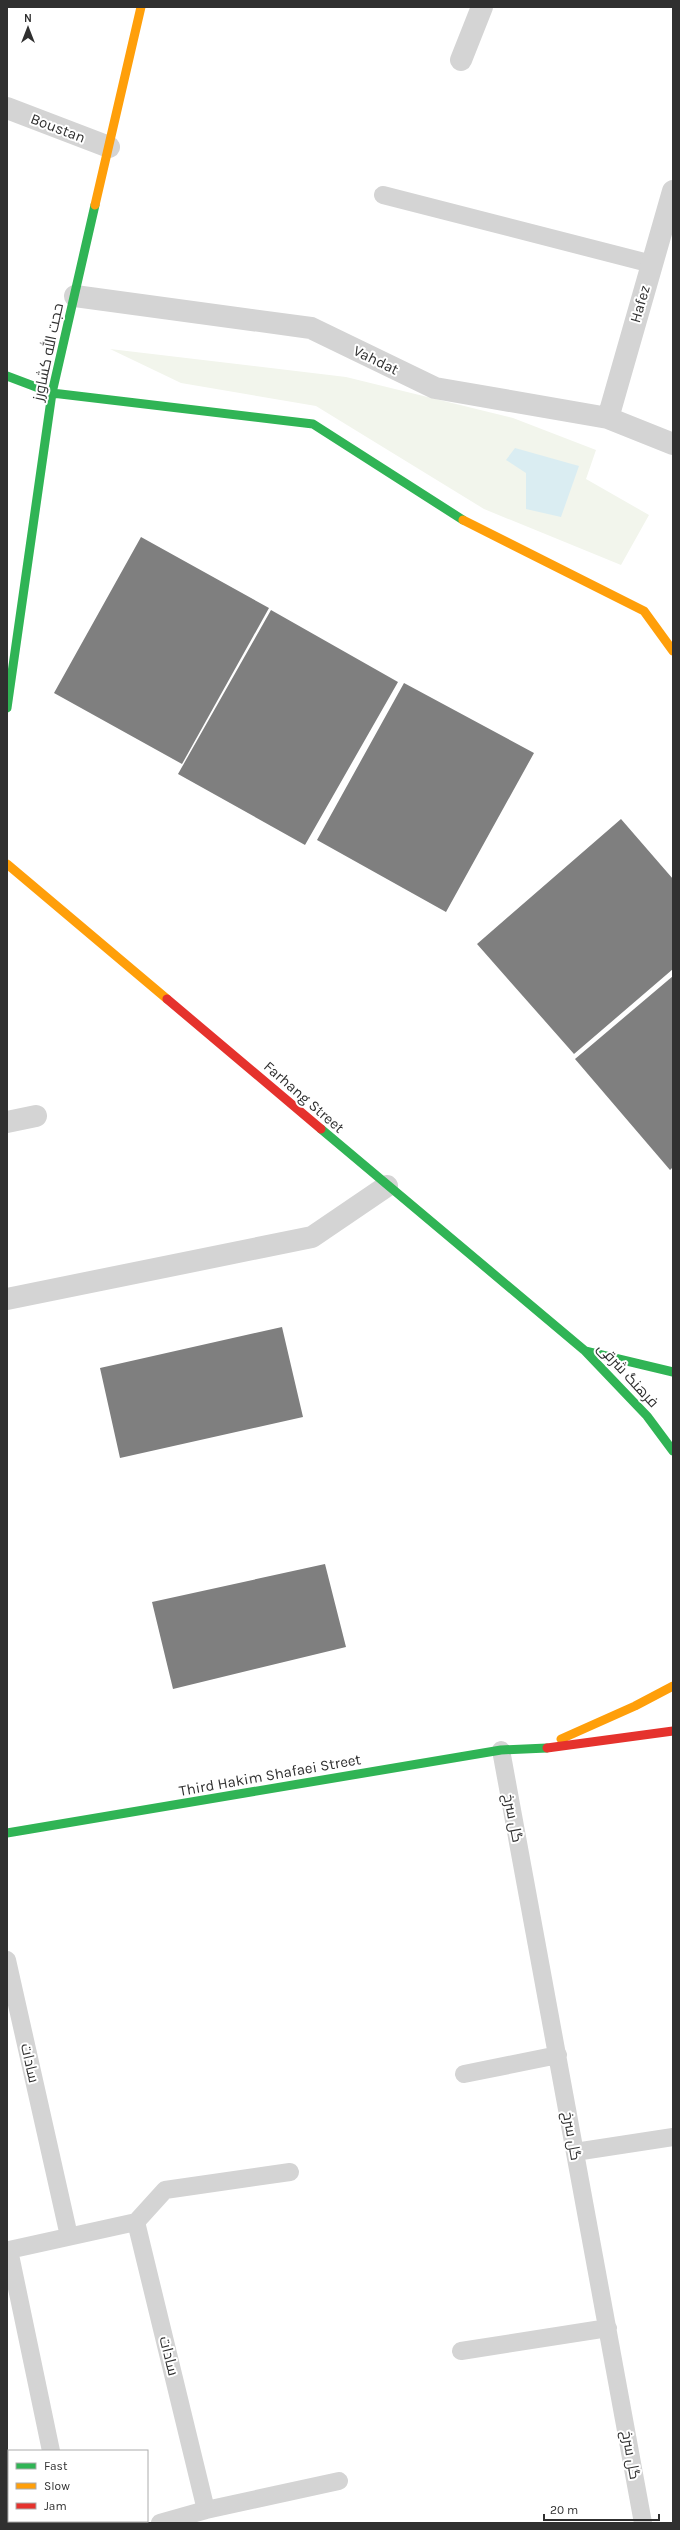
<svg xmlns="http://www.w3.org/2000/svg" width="680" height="2530" font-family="Karla,Cairo,sans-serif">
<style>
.green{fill:#f2f5ec}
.water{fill:#daedf2}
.building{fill:#7f7f7f}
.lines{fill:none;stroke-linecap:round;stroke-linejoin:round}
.lane{stroke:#d4d4d4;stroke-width:18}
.street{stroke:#d4d4d4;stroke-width:22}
.fast{stroke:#30b455;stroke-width:9}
.slow{stroke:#ff9f0a;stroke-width:9}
.jam{stroke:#e5322d;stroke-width:9}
.labels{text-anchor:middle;stroke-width:4;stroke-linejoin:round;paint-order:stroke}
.street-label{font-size:15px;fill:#303030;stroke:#fff}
</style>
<rect width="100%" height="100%" fill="#fff"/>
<!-- green -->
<path class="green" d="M110,349l236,28 167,41 83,32 -10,29 63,36 -28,50 -137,-56 -168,-103 -135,-23z"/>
<!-- water -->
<path class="water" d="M515,448l64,18 -18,51 -35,-8v-36l-20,-13z"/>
<!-- building -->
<path class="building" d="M141,537l128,71 -87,156 -128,-71z
M271,610l127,72 -93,163 -127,-71z
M404,683l130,70 -88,159 -129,-72z
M621,819l52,60v90l-99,85 -97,-110z
M673,976v191l-3,3 -95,-111z
M282,1327l21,90 -183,41 -20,-90z
M325,1564l21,83 -173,42 -21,-87z"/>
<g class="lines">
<!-- lane -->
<path class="lane" d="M383,195l269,69
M501,1750l142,773
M7,1960l62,276
M464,2074l94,-19
M575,2152l98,-15
M136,2222l29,-32 125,-18
M461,2351l147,-23
M51,2451l-42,-201 127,-28 70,288 -46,13
M206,2510l133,-29
M66,2521v2"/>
<!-- street -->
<path class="street" d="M461,60l21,-53
M7,108l102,39
M75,296l236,32 124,60 173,30 65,26
M608,418l65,-227
M7,1122l29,-6
M7,1299l305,-62 75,-51"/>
<!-- fast -->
<path class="fast" d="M7,376l45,17 261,31 150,96
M7,708l45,-315 43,-188
M321,1129l263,221 63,66 26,35
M585,1351l88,21
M7,1833l494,-83 46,-2"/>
<!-- slow -->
<path class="slow" d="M95,205l46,-198
M463,520l181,91 29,40
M7,864l160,135
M561,1739l74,-33 38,-20"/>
<!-- jam -->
<path class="jam" d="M167,999l154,130
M547,1748l126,-17"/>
</g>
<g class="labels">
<!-- street labels -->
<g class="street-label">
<text transform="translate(58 128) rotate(21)" y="5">Boustan</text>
<text transform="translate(640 304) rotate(-74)" y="5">Hafez</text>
<text transform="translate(48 352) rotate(-78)" y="5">حجت الله کشاورز</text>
<text transform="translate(376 360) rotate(26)" y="5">Vahdat</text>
<text transform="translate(304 1097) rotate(41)" y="5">Farhang Street</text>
<text transform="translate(628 1375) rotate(47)" y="5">فرهنگ شرقی</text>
<text transform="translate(270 1775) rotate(-10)" y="5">Third Hakim Shafaei Street</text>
<text transform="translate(513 1818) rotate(79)" y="5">گل سرخ</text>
<text transform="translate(30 2063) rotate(77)" y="5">سادات</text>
<text transform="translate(572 2136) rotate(80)" y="5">گل سرخ</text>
<text transform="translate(169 2356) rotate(76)" y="5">سادات</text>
<text transform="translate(631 2455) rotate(80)" y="5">گل سرخ</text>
</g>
</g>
<!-- border -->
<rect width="680" height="2530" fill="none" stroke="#303030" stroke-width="16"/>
<!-- legend -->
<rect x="8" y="2450" width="140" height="72" fill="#ffffff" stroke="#acacac"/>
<rect x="16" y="2463" width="20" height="6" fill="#30b455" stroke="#acacac"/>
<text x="44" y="2470" font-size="12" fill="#303030">Fast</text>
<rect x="16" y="2483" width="20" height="6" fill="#ff9f0a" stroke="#acacac"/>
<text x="44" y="2490" font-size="12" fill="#303030">Slow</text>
<rect x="16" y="2503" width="20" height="6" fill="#e5322d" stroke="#acacac"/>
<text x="44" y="2510" font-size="12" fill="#303030">Jam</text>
<!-- north arrow -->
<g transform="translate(28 28)" stroke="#ffffff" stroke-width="3" paint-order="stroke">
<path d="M0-3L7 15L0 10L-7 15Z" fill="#303030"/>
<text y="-6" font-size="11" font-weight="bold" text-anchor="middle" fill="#303030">N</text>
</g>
<!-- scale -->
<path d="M544 2514v6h115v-6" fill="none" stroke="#303030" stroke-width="2"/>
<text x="550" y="2514" font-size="12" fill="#303030" stroke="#ffffff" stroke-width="3" paint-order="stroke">20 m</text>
</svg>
